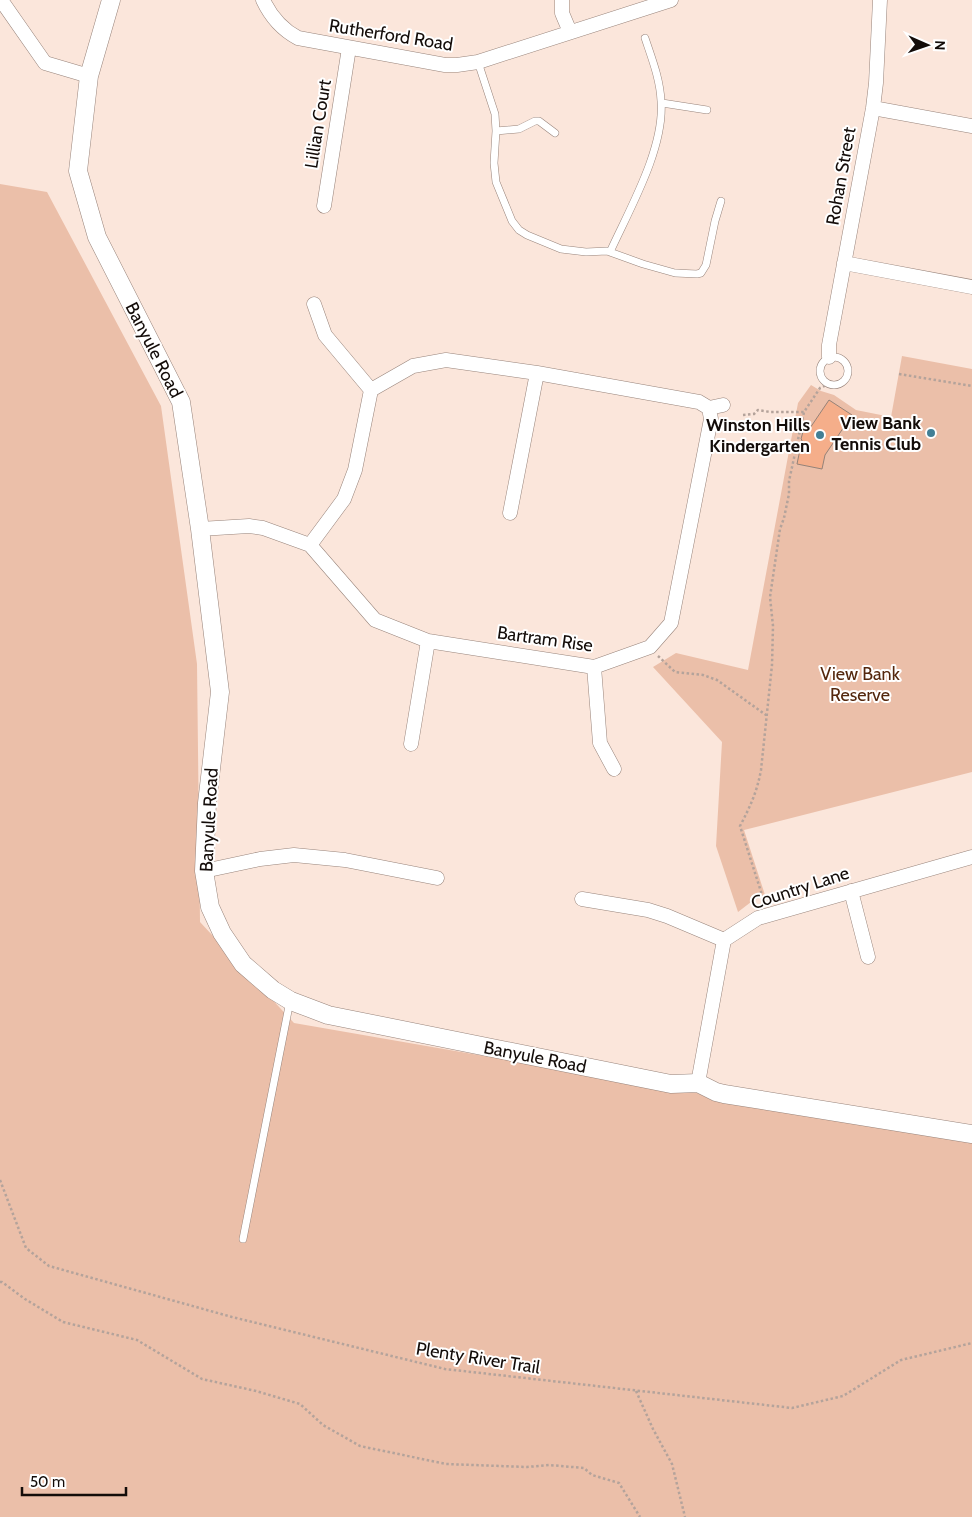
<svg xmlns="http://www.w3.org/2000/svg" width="972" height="1517" font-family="Cabin,sans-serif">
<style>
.green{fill:#ebbfa9}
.building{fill:#f5ae8a;stroke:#958278}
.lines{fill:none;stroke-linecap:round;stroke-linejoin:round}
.service-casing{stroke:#98847b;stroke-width:8}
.minor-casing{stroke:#98847b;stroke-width:15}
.tertiary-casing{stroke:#98847b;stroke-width:19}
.path{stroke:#b4a39b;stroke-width:2.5;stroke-dasharray:2.5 2.5;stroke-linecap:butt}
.service{stroke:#fff;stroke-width:7}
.minor{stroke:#fff;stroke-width:14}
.tertiary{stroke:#fff;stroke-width:18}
.poi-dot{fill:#427f95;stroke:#fff;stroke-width:2}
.labels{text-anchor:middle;stroke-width:4;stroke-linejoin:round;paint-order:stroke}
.street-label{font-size:18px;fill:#130c09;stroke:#fff}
.poi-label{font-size:18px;font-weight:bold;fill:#130c09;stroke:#fff;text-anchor:end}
.park-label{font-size:18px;fill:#54270d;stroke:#fff}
</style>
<rect width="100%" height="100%" fill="#fbe6db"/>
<!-- green -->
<path class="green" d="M0,184l47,8 114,214 36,258 3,258 94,101 678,118v376h-972z
M902,356l70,13v403l-228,58 21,65 -14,7 -13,10 -22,-66 6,-104 -69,-75 23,-14 72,17 50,-267 13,-18 10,6 13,4 22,15 35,7z"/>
<!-- building -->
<path class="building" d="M829,400l23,15 -27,40 -3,14 -25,-5 5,-24 -1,-1 3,-11 4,3z"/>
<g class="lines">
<!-- service casing -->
<g class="service-casing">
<path id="service" d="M478,62l17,52 1,17 -2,32 2,19 16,39 7,9 8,5 34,14 25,3 21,-1 36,13 32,9 22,1 4,-1 5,-8 9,-44 6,-20
M662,103l45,7
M496,131l23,-2 16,-8h4l16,12
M610,252c19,-42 55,-104 51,-151 -1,-22 -9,-42 -16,-63
M820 371a14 14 0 1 1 28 0a14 14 0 1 1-28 0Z
M243,1239l47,-238"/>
</g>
<!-- minor casing -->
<g class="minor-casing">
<path id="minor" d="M1,0l44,63 44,13
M263,0c8,17 18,29 35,38l147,27h12l21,-3 193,-62
M562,0v13l8,19
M873,108l99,18
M324,206l25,-158
M844,263l128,24
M314,304l11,31 46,55
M829,357v-12l44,-237 3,-25 4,-83
M709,408l14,-3
M510,513l27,-140
M200,529l49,-3 14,2 47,17 65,75 53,21 166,26 56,-20 21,-24 40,-204 -2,-11 -10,-6 -162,-29 -91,-13 -33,6 -42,24 -16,80 -11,29 -34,46
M594,667l6,76 14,26
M411,744l17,-103
M204,871l56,-12 34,-4 51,5 92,18
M851,891l17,66
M582,899l66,11 19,6 57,24
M698,1083l26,-143 34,-22 214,-61"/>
</g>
<!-- tertiary casing -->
<g class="tertiary-casing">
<path id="tertiary" d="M111,0l-22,76 -11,95 19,66 84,165 19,127 20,163 -13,111 -3,68 6,36 12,26 21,31 30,26 18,11 37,14 343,69 27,-1 18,9 8,2 248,40"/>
</g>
<!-- path -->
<path class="path" d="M899,374l73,12
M743,415l11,-1 4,-4 12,2h34
M658,656l17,16 28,3 14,5 49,35
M763,898l-23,-72c10,-19 17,-34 21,-56l11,-105 1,-39 -3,-29 10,-68 4,-11 5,-24v-13l15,-69 16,-24 9,-4
M0,1180l26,68 23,18 183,51 213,52 347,39 51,-12 58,-36 71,-17
M0,1282h2l23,17 38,23 74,18 65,39 54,12 44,13 23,21 37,21 86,18 81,3 22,-2 35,3 8,7 27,8 21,34
M636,1391l17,38 19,35 13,53"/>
<!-- service -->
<use href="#service" class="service"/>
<!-- minor -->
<use href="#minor" class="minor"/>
<!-- tertiary -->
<use href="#tertiary" class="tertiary"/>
</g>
<!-- markers -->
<g class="poi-dot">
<circle cx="931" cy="433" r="5"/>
<circle cx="820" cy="435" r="5"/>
</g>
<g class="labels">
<!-- street labels -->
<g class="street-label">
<text transform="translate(391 35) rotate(9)" y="6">Rutherford Road</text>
<text transform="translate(318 124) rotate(-81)" y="6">Lillian Court</text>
<text transform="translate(841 176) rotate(-80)" y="6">Rohan Street</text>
<text transform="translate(154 350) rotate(63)" y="6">Banyule Road</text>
<text transform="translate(545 639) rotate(8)" y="6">Bartram Rise</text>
<text transform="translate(209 820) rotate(-87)" y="6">Banyule Road</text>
<text transform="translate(800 888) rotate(-18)" y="6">Country Lane</text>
<text transform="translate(535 1057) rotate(11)" y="6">Banyule Road</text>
<text transform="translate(478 1358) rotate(9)" y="6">Plenty River Trail</text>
</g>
<!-- poi labels -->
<g class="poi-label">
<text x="921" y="429">View Bank<tspan x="921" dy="21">Tennis Club</tspan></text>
<text x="810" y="431">Winston Hills<tspan x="810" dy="21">Kindergarten</tspan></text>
</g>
<!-- park labels -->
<g class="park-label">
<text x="860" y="680">View Bank<tspan x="860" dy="21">Reserve</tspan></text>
</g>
</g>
<!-- north arrow -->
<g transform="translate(927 45) rotate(92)" stroke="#ffffff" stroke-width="4" paint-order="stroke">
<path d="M0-4L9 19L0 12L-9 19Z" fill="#130c09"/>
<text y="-8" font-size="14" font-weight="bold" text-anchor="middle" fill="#130c09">N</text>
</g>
<!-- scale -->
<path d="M22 1487v8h104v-8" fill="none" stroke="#130c09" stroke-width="2.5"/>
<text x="30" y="1487" font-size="15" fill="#130c09" stroke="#ffffff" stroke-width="4" paint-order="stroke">50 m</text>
</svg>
